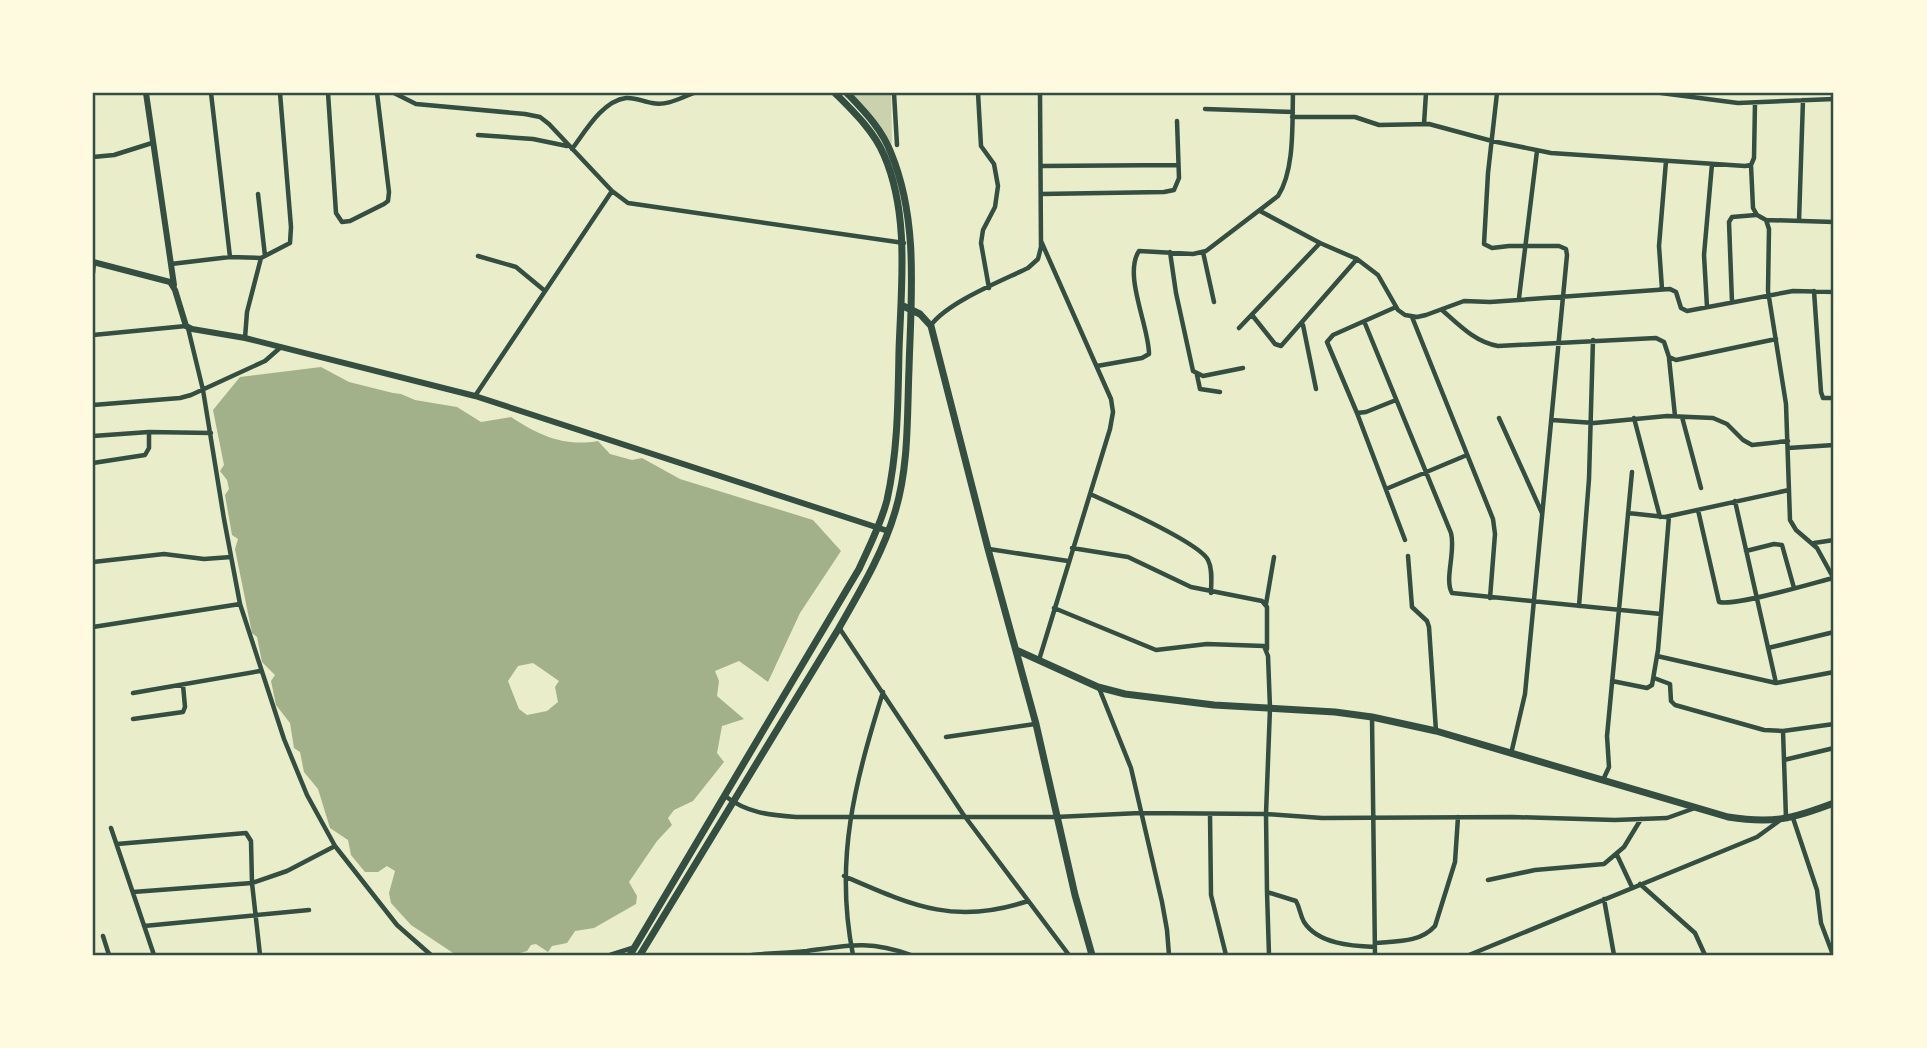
<svg xmlns="http://www.w3.org/2000/svg" width="1927" height="1048" font-family="Montserrat,sans-serif">
<style>
.green{fill:#cad2ad}
.water{fill:#a3b18a;fill-rule:evenodd}
.lines{fill:none;stroke-linecap:round;stroke-linejoin:round}
.minor{stroke:#344e41;stroke-width:4.5}
.tertiary{stroke:#344e41;stroke-width:6}
.secondary{stroke:#344e41;stroke-width:6}
.primary{stroke:#344e41;stroke-width:7}
.neatline{fill:none;stroke:#344e41;stroke-width:2.5}
</style>
<rect width="100%" height="100%" fill="#e9edc9"/>
<!-- green -->
<path class="green" d="M849,93h42l1,51z"/>
<!-- water -->
<path class="water" d="M321,367l28,15 44,11 8,1 14,6 42,7 24,15 30,-5c27,18 53,30 87,24l12,13 22,6 10,-2 38,21 133,41 28,31 -41,62 -32,69 -29,-21 -24,10 4,10 -2,15 27,23 -22,7 -5,27 7,9 -31,39 -19,9 -6,8 4,7 -15,16 -28,41 8,14 -1,8 -42,24 -19,3 -8,12 -15,3 -4,6 -12,-8 -5,1 -4,6 -14,4h-57l-45,-30 -20,-22 -2,-10 6,-22 -8,-5 -9,6h-13l-14,-17 -3,-15 -18,-12 -12,-39 -14,-17 -4,-20 -6,-4 -4,-25 -14,-18 -5,-24 4,-6 -13,-13 -5,-25 -5,-4 -17,-84 3,-10 -6,-4 -7,-40 4,-6 -2,-9 -7,-9 4,-6 -11,-55 27,-33zM533,663l26,18 -4,6 3,15 -11,9 -20,4 -8,-6 -11,-28 10,-15z"/>
<g class="lines">
<!-- minor -->
<path class="minor" d="M211,93l19,164
M328,93l8,120 6,9 8,-1 34,-17 4,-3 1,-9 -12,-99
M394,93l22,11 109,10 15,3 9,7 63,67 16,12 276,40
M894,93l3,52
M978,93l3,53 13,18 4,22 -3,21 -12,23 -2,13 8,45
M1497,93l-9,80 -4,71 8,4 17,-2h50l7,3 1,6 -42,439 -14,60
M1661,93l77,10 96,-4
M1205,109l88,3
M1292,117h63l24,8 50,-1 63,17 59,12 194,13 6,-1 3,-7 1,-55
M1424,124l2,-31
M478,135l55,4 34,7
M572,149c13,-17 30,-48 54,-51 9,-1 18,4 26,5 16,3 28,-5 42,-10
M93,157l21,-2 38,-12
M1751,165l2,43 4,7 9,5 3,9 -1,62 18,113 4,116 6,10 21,18 17,31
M1041,166l137,-1
M258,194l7,62
M1041,194l123,-2 10,-2 5,-12 -2,-57
M1260,211l60,32 37,16 21,16 20,35 7,5 12,2 9,-2 38,-14 26,1 180,-13 6,3 5,16 6,3 106,-20 41,1
M1766,220l68,2
M1799,221l4,-121
M1170,252l6,41 17,78 10,5 40,-8
M1203,252l11,50
M478,256l38,11 29,24
M171,264l59,-7 31,1
M93,273l1,-11
M1662,289l-3,-43 7,-85
M1814,291l7,101 2,6h11
M1519,298l18,-147
M1732,302l-3,-80 3,-5 24,-2
M1707,307l-3,-52 8,-91
M1442,310c17,15 33,32 56,36l158,-8 8,4 5,15 7,3 100,-21
M1252,315l23,29 6,2 76,-87
M1412,317l81,202 2,15 -5,64
M1364,321l87,212c5,18 -7,47 1,60l209,21
M931,325c17,-23 70,-44 97,-57l10,-9 3,-12 -1,-154
M1303,325l13,64
M188,328l15,62 21,129 16,85 44,135 23,56 28,51 62,79 34,30
M1239,328l81,-85
M93,335l93,-9
M245,338l2,-26 14,-54 29,-15 1,-16 -11,-134
M1669,358l6,58
M1097,366l45,-8 7,-4c0,-28 -26,-79 -10,-103l54,3 13,-3 72,-55c17,-26 14,-73 15,-103
M1197,375l3,14 20,3
M475,396l137,-205
M1396,400l-30,12 -9,1 -30,-71 6,-7 63,-28
M93,405l87,-7 11,-3 74,-34 16,-14
M1357,413l48,127
M1682,417l19,71
M1499,418l43,95
M1634,418l26,99
M1552,420l42,3 73,-7 46,2 14,6 16,16 9,5 36,-4
M93,436l56,-4 62,1
M1788,448l46,-3
M93,463l52,-8 4,-7v-16
M1386,489l81,-34
M1090,494c22,10 109,48 118,66 5,10 3,22 3,33
M1735,501l41,182
M1698,510l21,92c18,4 91,-18 114,-24
M1628,513l37,4 124,-27
M1814,543l20,-3
M1072,548l56,9 63,30 71,14 5,6v42
M989,549l79,12
M1746,551l28,-7 8,1 12,43
M1408,556l4,51 15,14 2,6 7,104
M93,562l71,-8 40,5 27,-2
M1266,604l8,-47
M1579,606l10,-127 4,-139
M1054,608l102,42 51,-6 57,2 4,10 2,52 -4,106 1,78 29,9c4,7 4,14 8,21 14,22 48,24 71,25
M93,627l147,-23
M840,629l123,185 106,141
M1768,648l66,-16
M1657,656l119,27 58,-11
M1039,660l71,-231 3,-17 -2,-13 -70,-158
M1654,678l16,6 1,17 4,4 89,25 19,1 51,-7
M1612,681l35,7 5,-3 6,-35 11,-134
M1099,688l32,80 31,134 5,28 2,25
M133,693l127,-22
M1372,717l3,238
M133,719l50,-7 2,-5 -2,-22
M1783,731l3,87
M946,737l89,-13
M1784,760l50,-12
M1603,780l6,-13 -2,-31 25,-264
M725,796c22,17 44,19 71,21h260l84,-4 126,1 56,4 191,-1 102,3 52,-2 28,-10
M1210,814l1,81 15,60
M1793,818l24,72 4,33 12,32
M111,828l43,127
M117,844l129,-11 5,8 1,42 8,72
M1617,855l15,32
M844,876c67,29 110,50 184,25
M1488,880l47,-10 69,-6 20,-17 17,-28
M1640,884l55,49 10,22
M133,892l119,-9 35,-12 48,-25
M1267,892l2,63
M1604,899l10,56
M144,926l165,-16
M103,936l6,19
M1375,943c21,-2 45,0 60,-17l20,-64 3,-45
M610,955l22,-7
M752,955c18,-2 37,-2 55,-4 42,-6 63,-11 104,4
M853,955c-19,-95 2,-173 30,-263
M1469,955l288,-118 22,-16"/>
<!-- tertiary -->
<path class="tertiary" d="M146,93l28,192"/>
<!-- secondary -->
<path class="secondary" d="M93,262l77,20 5,8 11,36 6,3 53,9 230,58 413,135"/>
<!-- primary -->
<path class="primary" d="M901,305l19,9 11,12 57,223 48,175 39,171 17,60
M1016,650l82,37 27,7 89,11 121,7 37,5 64,14 292,86c45,7 64,2 106,-14
M630,955l229,-386c10,-22 22,-45 28,-69 11,-49 11,-99 12,-149 2,-64 11,-136 -15,-196 -10,-24 -31,-44 -49,-62
M640,955l199,-327c21,-37 44,-75 56,-116 14,-46 12,-95 14,-143 2,-72 10,-148 -18,-216 -9,-24 -27,-42 -44,-60"/>
</g>
<!-- border -->
<rect width="1927" height="1048" fill="none" stroke="#fefae0" stroke-width="189"/>
<rect x="94" y="94" width="1738" height="860" class="neatline"/>
</svg>
